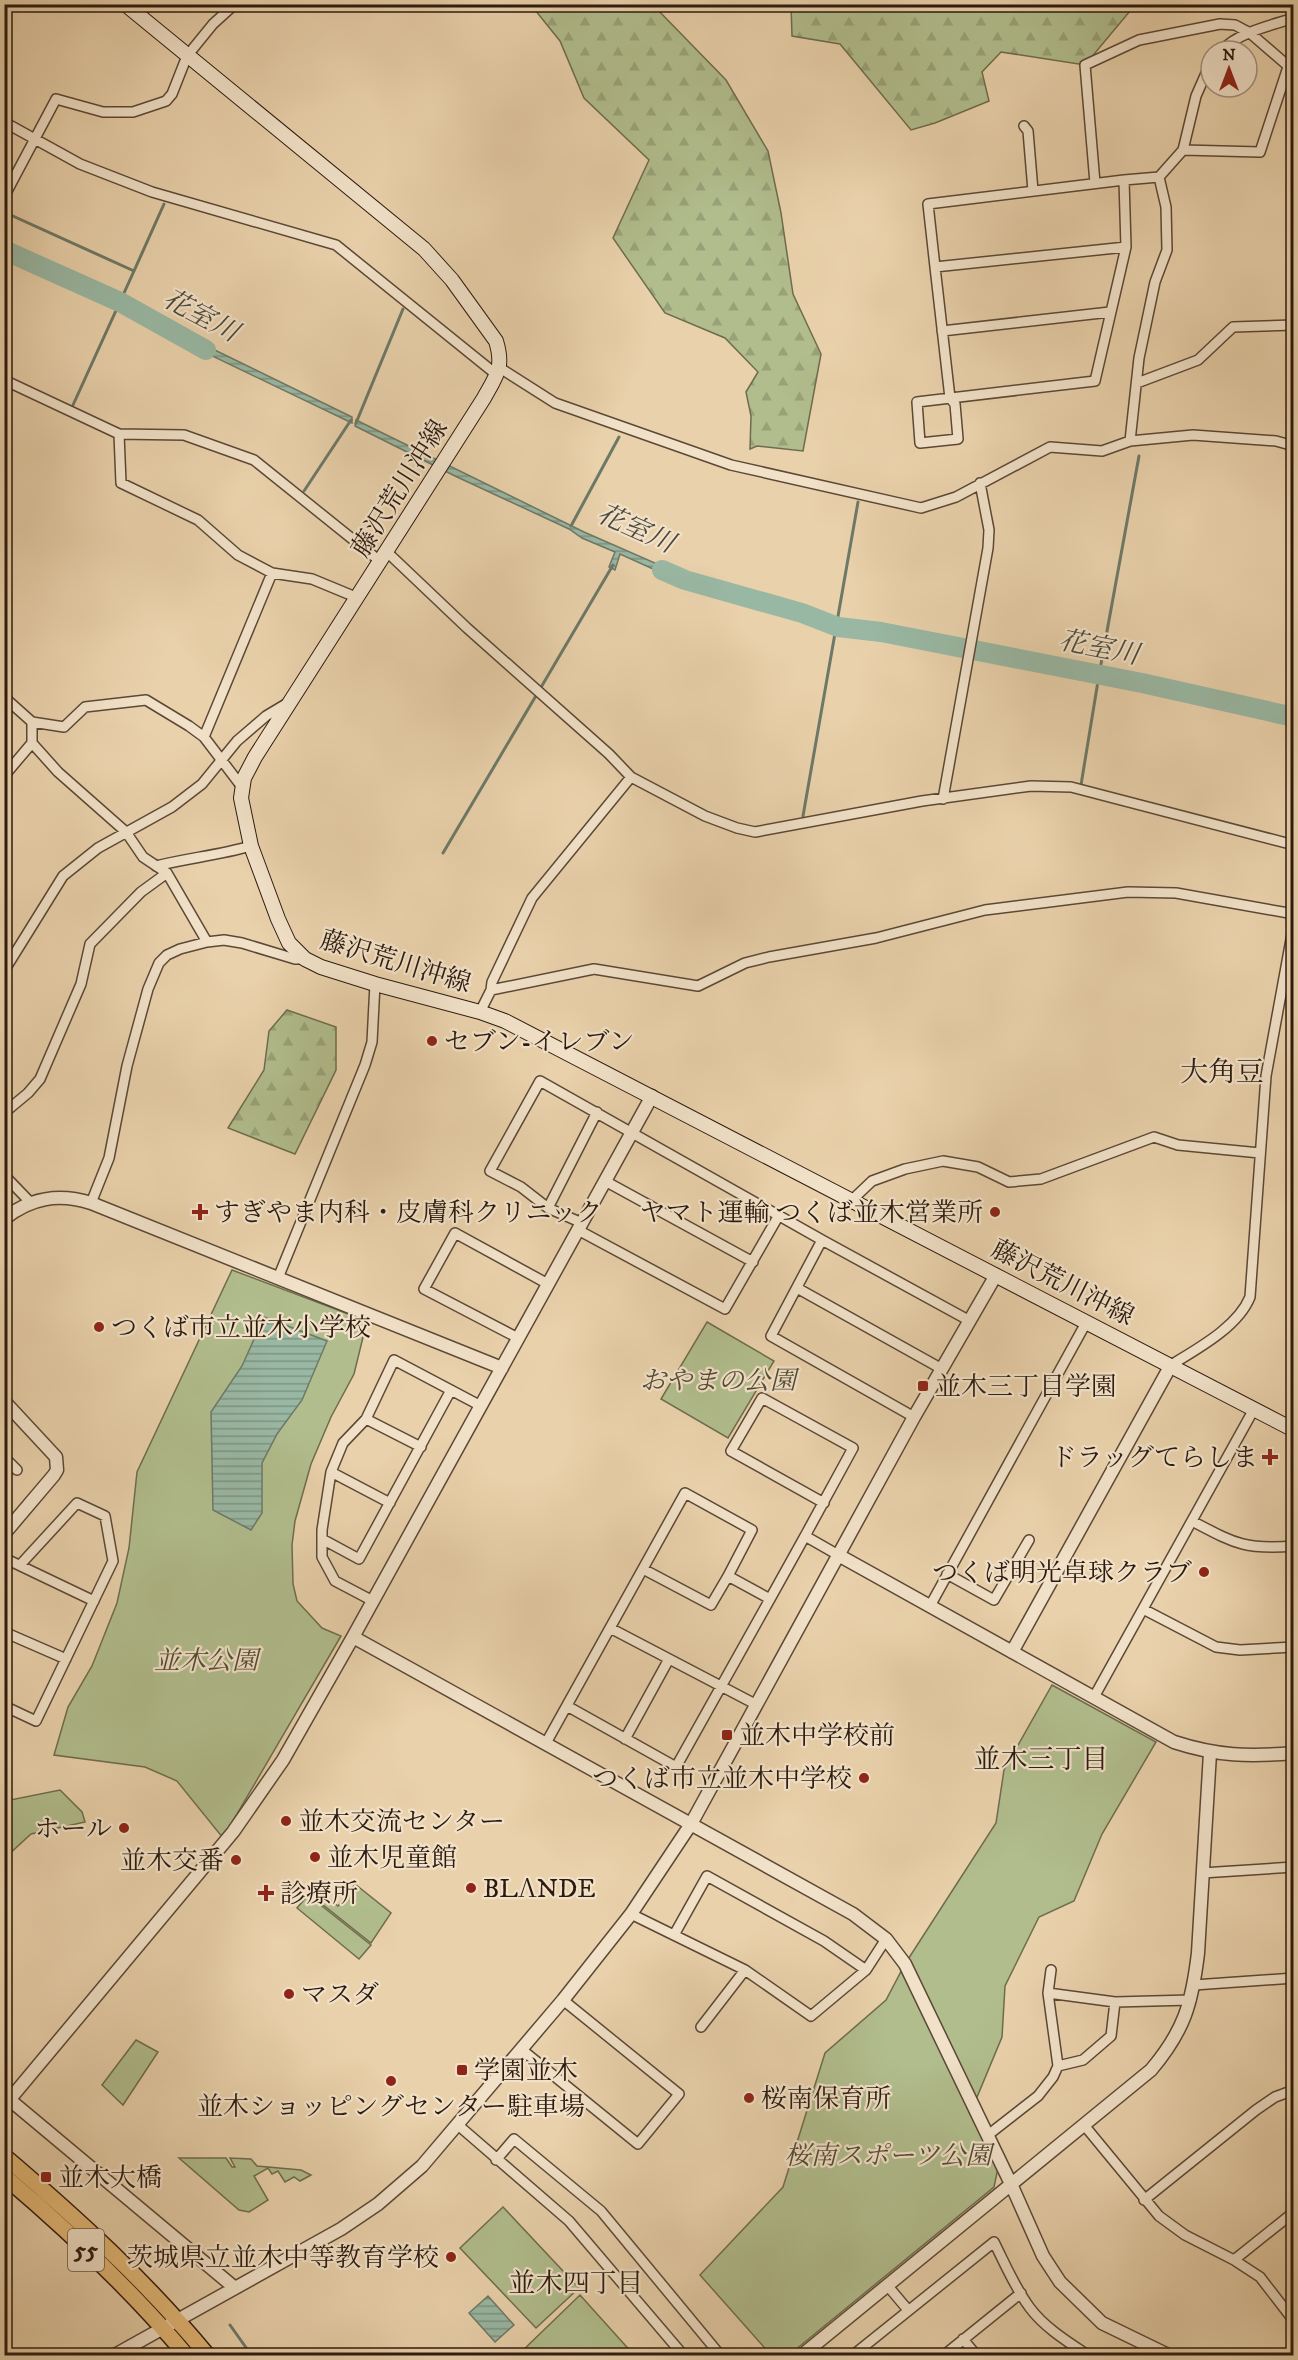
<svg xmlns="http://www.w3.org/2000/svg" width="1298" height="2360" font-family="'IM FELL DW Pica','Noto Serif JP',serif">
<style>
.green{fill:#b1bd8d;stroke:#6e6c4e;stroke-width:1.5}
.forest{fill:url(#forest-firs);stroke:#6e6c4e;stroke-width:1.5}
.water{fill:url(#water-rules);stroke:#6d7968;stroke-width:1.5}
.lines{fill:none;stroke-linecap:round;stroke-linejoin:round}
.stream{stroke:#6d7968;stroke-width:3}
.river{stroke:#99b8a4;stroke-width:20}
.minor-casing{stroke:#5b4836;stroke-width:12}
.tertiary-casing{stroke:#5b4836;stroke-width:15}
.secondary-casing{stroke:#2c1a0f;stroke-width:16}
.primary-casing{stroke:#2c1a0f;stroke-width:18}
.minor{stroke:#f1e1c8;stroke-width:9}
.tertiary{stroke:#f1e1c8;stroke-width:12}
.secondary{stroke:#f1e1c8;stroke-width:14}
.primary{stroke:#e4b876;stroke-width:15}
.poi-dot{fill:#8f2418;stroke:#f1e1c8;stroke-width:2}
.labels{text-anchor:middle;stroke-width:4.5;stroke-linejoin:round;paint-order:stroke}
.shield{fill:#f1e1c8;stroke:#675646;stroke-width:1.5}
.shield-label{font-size:24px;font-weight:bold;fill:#2c1a0f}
.street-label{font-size:26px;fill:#2c1a0f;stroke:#f1e1c8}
.poi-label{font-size:26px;fill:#2c1a0f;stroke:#f1e1c8;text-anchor:start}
.park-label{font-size:26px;font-style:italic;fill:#544b35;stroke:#f1e1c8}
.water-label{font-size:27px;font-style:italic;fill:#4d493c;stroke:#f1e1c8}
.neighbourhood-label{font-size:27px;fill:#2c1a0f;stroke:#f1e1c8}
.quarter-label{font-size:28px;fill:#2c1a0f;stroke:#f1e1c8}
</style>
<defs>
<pattern id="forest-firs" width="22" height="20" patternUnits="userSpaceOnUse" patternTransform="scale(1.5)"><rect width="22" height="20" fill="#b1bd8d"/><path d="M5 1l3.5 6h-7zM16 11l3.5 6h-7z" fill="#98a278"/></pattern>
<pattern id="water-rules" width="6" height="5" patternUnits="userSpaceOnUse" patternTransform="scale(1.5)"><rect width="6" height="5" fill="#99b8a4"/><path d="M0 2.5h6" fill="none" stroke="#7d9584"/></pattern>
</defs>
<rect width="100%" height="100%" fill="#e9d1ab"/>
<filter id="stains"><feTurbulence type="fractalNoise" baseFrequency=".00333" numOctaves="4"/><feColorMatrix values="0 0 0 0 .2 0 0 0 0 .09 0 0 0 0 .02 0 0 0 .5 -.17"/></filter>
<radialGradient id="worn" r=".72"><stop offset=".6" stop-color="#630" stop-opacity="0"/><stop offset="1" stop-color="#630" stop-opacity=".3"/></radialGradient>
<!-- green -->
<path class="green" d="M232,1270l135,51 -13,53 -23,43 -20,47 -16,57 -3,24 1,39 4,17 25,27 19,8 -118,202 -46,-57 -32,-14 -91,-12 14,-48 24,-41 25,-63 12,-55 8,-76z
M707,1322l67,39 -46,77 -67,-39z
M1052,1685l104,57 -54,92 -28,67 -35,16 -34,69 -3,51 -32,77 28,54 -4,19 -205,168h-8l-1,-2 -9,2 -71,-80 83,-88 42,-134 61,-53 19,-36 91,-141 8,-53z
M60,1790l22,22 3,10 -54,12 -25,23 -1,-1v-55z
M355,1884l36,29 -20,30 -59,-47 4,-6 22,16z
M308,1895l63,50 -12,14 -62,-51z
M136,2040l22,12 -35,53 -21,-20z
M179,2158h47l6,9h3l-5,-9 21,1 6,7 44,4 10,5 -11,6 -6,-4 -9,5 -7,-11 -6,3 -4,-6 -14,8 14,24 -19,12 -10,-2z
M503,2207l76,81 -43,40 -76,-80z
M580,2295l54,60h-116z"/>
<!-- forest -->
<path class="forest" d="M791,4l344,1 -50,60 -84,-13 -19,20 7,29 -54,22 -24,7 -71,-86 -48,-8z
M531,5h122l73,75 42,71 13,62 12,81 28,60 -18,97 -46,-5 -7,3 1,-33 -5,-24 12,-20 -33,-34 -60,-25 -52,-75 36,-78 -65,-62 -24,-57z
M287,1010l49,17v43l-41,84 -67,-26 36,-58 5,-39z"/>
<!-- water -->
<path class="water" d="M184,335l168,82v6l-171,-82z
M356,420l228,112 103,45 -3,6 -64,-29 -5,16 -6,-3 6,-15 -33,-14 -13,-9 -114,-53 -100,-50z
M264,1317l63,24 -25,59 -25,34 -15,29v50l-11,17 -38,-20 -2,-98 31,-46z
M488,2296l26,29 -19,17 -26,-29z"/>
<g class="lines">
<!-- stream -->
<path class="stream" d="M4,212l130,59 -61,134
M134,271l30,-67
M356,423l47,-114
M304,491l47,-71
M571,526l48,-89
M540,689l73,-124
M1081,785l18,-110 40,-219
M803,816l55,-314
M443,853l94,-159
M230,2325l22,31"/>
<!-- river -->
<path class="river" d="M4,250l116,52 86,48
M662,570l23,10 117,33 36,14 43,5 261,51 152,34"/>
<!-- minor casing -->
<g class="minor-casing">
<path id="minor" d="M1221,51c18,-19 48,-25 73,-33
M4,122l76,42 72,28 184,53 161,130
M1024,126l4,5 5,60
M1183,150l77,2 28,-85
M1124,180l35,-3 24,-27 13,-54 15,-34
M1095,183l-10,-118 54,-25 81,-16 15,1 15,8 44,38
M4,197l52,-98 47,13h30l33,-11 6,-7 15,-38 26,-32 22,-20
M935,267l15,131 5,6 3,35 -38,4 -3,-41 178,-21 31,-134 -2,-67 -196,24 7,63
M935,267l191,-20
M942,331l168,-19
M500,368l55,35 176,62 190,43 35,-11 94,-50 52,4 28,-10 63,-6 83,6 18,5
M4,380l115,54 65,1 70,25 127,102
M1137,383l61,-23 35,-33 61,-2
M119,434l2,49 77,37 40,35 34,18 40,6 46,19
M1130,441l9,-83 16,-76 12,-32 -1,-43 -7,-30
M387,552l80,76 142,126 22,23 74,39 32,12 18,4 167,-31 109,-15 40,1 223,58
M4,697l28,25 32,5 21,-20 61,-7 43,26 15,11 38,50
M204,737l68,-164
M32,743l26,29 68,60 17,25 24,16 40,69
M4,776l28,-33v-21
M943,799l45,-251 1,-18 -9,-47
M156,866c32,-8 64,-11 95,-20
M4,971l59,-95 35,-28 74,-41 30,-23 35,-43 29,-25 20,-12
M491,990l1,-8 40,-84 99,-121
M480,1012l11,-22 103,-21 104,17 47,-23 24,-6 107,-19 109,-28 143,-18 48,1 118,21
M4,1113l24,-20 12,-14 41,-95 9,-40 51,-52 26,-19
M4,1175l27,28
M605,1181l148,81
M852,1200l20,-19 33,-12 38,-8 35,6 31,15 32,-3 113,-42 24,8 82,8
M91,1203l18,-45 18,-92 21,-77 11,-26 8,-8 13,-6 27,-7 17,-2 18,3 53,16h10
M548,1208l49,-96
M582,1223l-34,-15 -27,-21 -31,-16 50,-90 282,159
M578,1230l147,79 54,-94
M278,1278l87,-213 7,-23 3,-58
M797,1288l145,81
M518,1338l-94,-49 31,-56 93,51
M1171,1365c26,-16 67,-38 79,-68l16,-221 28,-153
M914,1417l-143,-81 51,-96 148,81
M366,1419l55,28
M4,1457l13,13
M331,1472l59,31
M1192,1521c42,22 52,29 102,25
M805,1536l48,-88 -91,-50 -31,53 93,52
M322,1539l37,20 92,-169
M4,1558l90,43
M643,1569l68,36 17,-29
M947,1574l47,26 35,-60
M373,1601l-38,-20 -13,-24v-27l9,-58 12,-29 23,-24 28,-59 87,46
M930,1606l157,-285
M1143,1609l73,38 24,3 54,-3
M610,1628l147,77
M4,1632l62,27
M1094,1697l160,-288
M4,1706l32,15 77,-160 -8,-45 -28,-13 -57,62
M567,1706l109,61 94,-168
M625,1739l44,-80
M546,1743l139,-250 67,37 -24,46 42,23 35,-63 35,20
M1202,1873l92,-6
M631,1914l114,56 66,46 55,-46 20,-31
M674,1935l33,-59 117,65 42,29
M1194,1985l100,-7
M1048,1993l67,9 76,-2
M701,2027l44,-57
M521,2049l117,95 41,-50 -116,-94
M1058,2066l25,-6 28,-24 4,-34
M458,2125l111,96 115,135
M1084,2125l75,91 26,19 49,25 26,17 34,44
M988,2135l50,-39 15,-19 5,-11 -10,-73 3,-23
M496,2160l18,-21 87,72 120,145
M1144,2200l112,-90 19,-13 19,-7
M1234,2260l60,-48
M887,2285l21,25
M963,2339l14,17
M852,2356l142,-114c11,22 21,46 36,66 15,20 38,34 59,48
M943,2356l78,-63"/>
</g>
<!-- tertiary casing -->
<g class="tertiary-casing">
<path id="tertiary" d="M4,1219c27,-22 55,-26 87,-16l411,165
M4,1401l52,56 1,13 -3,5 -50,59
M840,1556l334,186c43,14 75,15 120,11
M353,1637l500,277 33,25 19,25 106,220 32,72 17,26 42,41 68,33
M1012,1652l159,-287
M4,2095l231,193
M10,2099l223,-267 50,-72 70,-123 299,-541
M113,2356l228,-127 37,-25 44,-38 141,-166 68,-86 60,-90 223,-407 82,-142
M801,2356l350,-286c33,-39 41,-66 47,-117l12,-200"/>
</g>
<!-- secondary casing -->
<g class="secondary-casing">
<path id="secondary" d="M125,4l299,245 28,31 44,61c8,26 1,34 -12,57l-229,359 -11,21 -3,20 10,48 27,73 11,24 16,16 16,8 54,17 105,28 25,9 789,409"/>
</g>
<!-- primary casing -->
<g class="primary-casing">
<path id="primary" d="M4,2156c73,62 143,126 204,200
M4,2176c65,55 128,115 183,180"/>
</g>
<!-- minor -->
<use href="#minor" class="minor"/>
<!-- tertiary -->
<use href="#tertiary" class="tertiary"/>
<!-- secondary -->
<use href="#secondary" class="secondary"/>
<!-- primary -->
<use href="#primary" class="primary"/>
</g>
<!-- markers -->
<g class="poi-dot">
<circle cx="432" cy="1041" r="6"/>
<path d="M197 1203h6v6h6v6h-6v6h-6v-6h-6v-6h6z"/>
<circle cx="995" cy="1212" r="6"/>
<circle cx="99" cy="1327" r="6"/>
<rect x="917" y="1380" width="12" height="12" rx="3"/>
<path d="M1267 1448h6v6h6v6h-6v6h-6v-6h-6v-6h6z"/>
<circle cx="1204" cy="1572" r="6"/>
<rect x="721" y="1729" width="12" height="12" rx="3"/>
<circle cx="864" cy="1778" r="6"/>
<circle cx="286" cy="1821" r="6"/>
<circle cx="124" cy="1828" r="6"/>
<circle cx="315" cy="1857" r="6"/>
<circle cx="236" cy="1860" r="6"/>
<circle cx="471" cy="1888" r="6"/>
<path d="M263 1884h6v6h6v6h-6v6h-6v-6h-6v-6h6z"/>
<circle cx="289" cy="1994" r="6"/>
<rect x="456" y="2064" width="12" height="12" rx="3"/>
<circle cx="391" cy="2081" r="6"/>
<circle cx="749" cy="2098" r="6"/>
<rect x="40" y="2171" width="12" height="12" rx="3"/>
<circle cx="451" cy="2257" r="6"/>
</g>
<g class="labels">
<!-- shield labels -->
<rect class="shield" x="68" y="2229" width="36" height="42" rx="4.5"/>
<g class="shield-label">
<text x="86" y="2258">55</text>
</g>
<!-- street labels -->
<g class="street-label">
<text transform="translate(399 488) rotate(-58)" y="9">藤沢荒川沖線</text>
<text transform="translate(396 961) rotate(17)" y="9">藤沢荒川沖線</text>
<text transform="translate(1063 1282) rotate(27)" y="9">藤沢荒川沖線</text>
</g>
<!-- poi labels -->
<g class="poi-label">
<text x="444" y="1050">セブン-イレブン</text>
<text x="214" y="1221">すぎやま内科・皮膚科クリニック</text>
<text x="983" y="1221" text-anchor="end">ヤマト運輸 つくば並木営業所</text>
<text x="111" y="1336">つくば市立並木小学校</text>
<text x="935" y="1395">並木三丁目学園</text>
<text x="1258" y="1466" text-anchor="end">ドラッグてらしま</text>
<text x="1192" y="1581" text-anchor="end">つくば明光卓球クラブ</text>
<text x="739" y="1744">並木中学校前</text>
<text x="852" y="1787" text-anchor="end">つくば市立並木中学校</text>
<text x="298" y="1830">並木交流センター</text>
<text x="112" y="1837" text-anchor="end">ホール</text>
<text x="327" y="1866">並木児童館</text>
<text x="224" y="1869" text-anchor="end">並木交番</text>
<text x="483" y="1897">BLΛNDE</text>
<text x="280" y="1902">診療所</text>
<text x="301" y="2003">マスダ</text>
<text x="474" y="2079">学園並木</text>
<text x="761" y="2107">桜南保育所</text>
<text x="391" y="2115" text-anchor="middle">並木ショッピングセンター駐車場</text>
<text x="58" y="2186">並木大橋</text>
<text x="439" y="2266" text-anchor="end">茨城県立並木中等教育学校</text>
</g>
<!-- park labels -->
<g class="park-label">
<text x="718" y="1389">おやまの公園</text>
<text x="206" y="1669">並木公園</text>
<text x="888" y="2164">桜南スポーツ公園</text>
</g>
<!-- water labels -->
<g class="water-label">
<text transform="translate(201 315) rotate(28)" y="9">花室川</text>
<text transform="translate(636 528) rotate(24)" y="9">花室川</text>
<text transform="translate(1099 647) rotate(11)" y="9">花室川</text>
</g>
<!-- neighbourhood labels -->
<g class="neighbourhood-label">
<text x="1041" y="1768">並木三丁目</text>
<text x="576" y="2292">並木四丁目</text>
</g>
<!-- quarter labels -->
<g class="quarter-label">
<text x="1222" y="1081">大角豆</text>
</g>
</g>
<!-- margin -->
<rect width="1298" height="2360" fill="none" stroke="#e9d1ab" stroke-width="24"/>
<rect x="6" y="6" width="1286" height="2348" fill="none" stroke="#2c1a0f" stroke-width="3"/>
<rect x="12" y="12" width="1274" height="2336" fill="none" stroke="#2c1a0f" stroke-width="1.5"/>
<!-- north arrow -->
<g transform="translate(1229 69)"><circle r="28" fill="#f1e1c8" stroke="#a2917e" stroke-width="1.5"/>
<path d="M0-4.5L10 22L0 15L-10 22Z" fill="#8f2418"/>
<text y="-9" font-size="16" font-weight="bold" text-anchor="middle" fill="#2c1a0f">N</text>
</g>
<rect width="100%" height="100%" filter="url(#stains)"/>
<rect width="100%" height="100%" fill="url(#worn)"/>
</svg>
